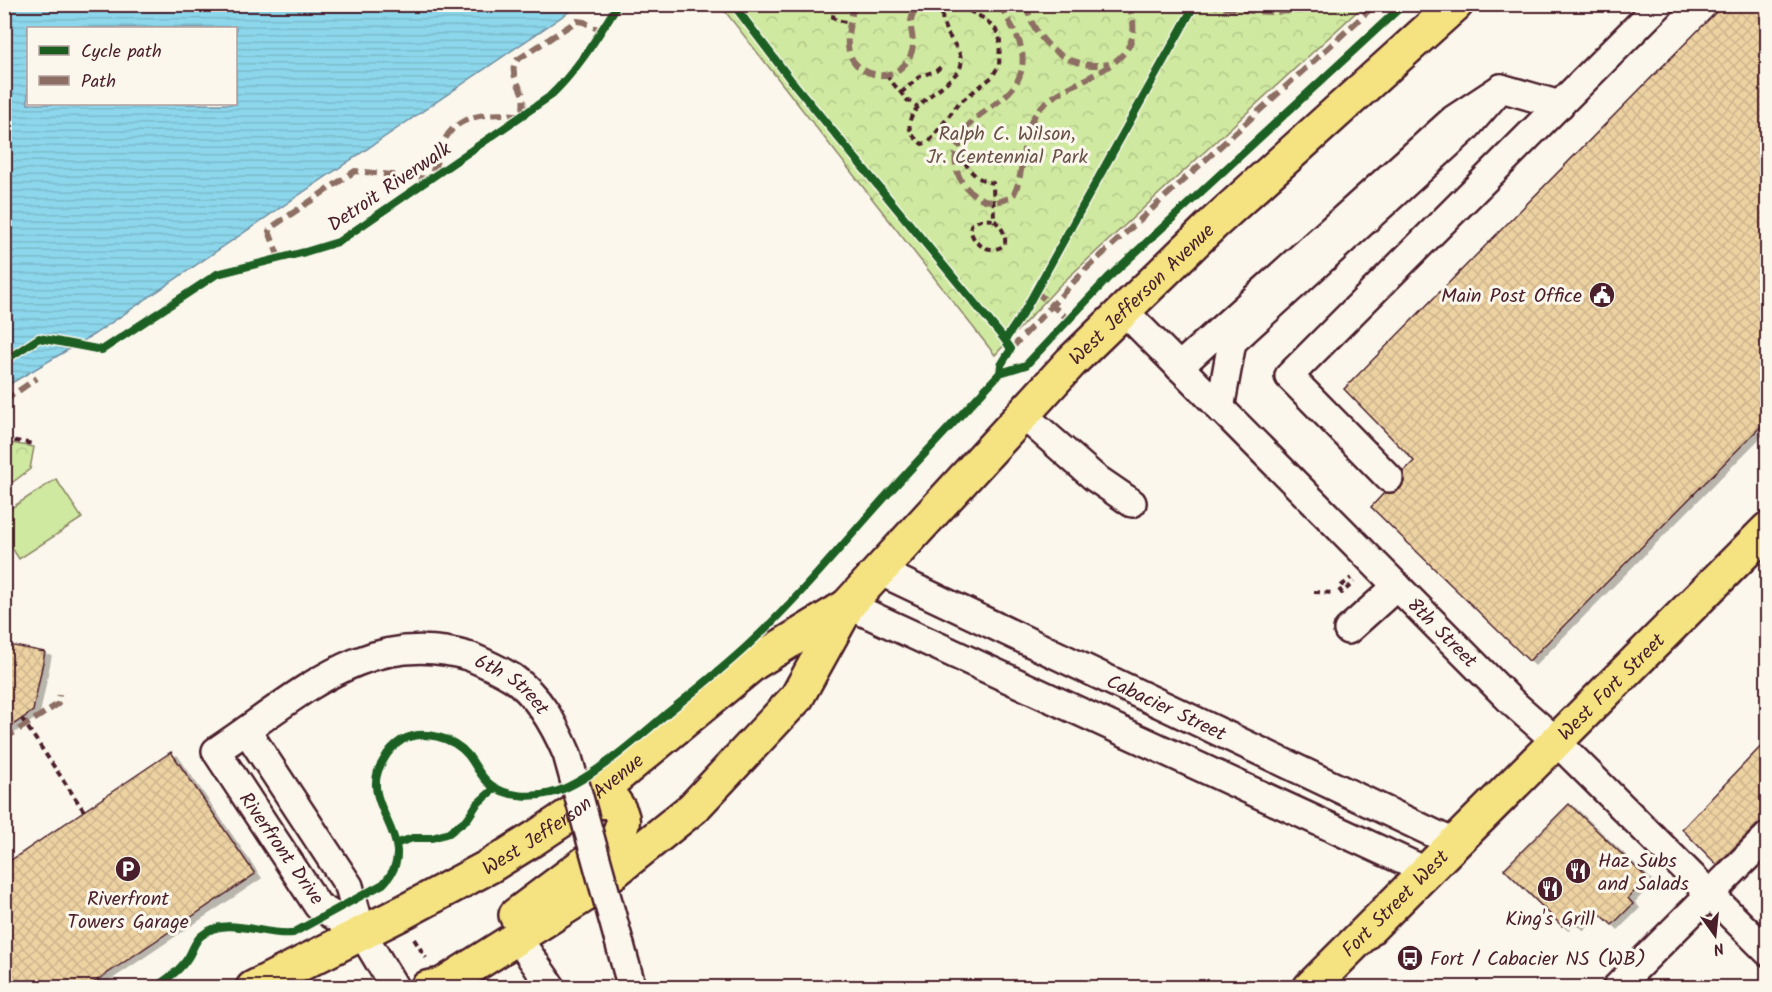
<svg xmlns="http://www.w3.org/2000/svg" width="1772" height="992" font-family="Kalam,sans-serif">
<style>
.grass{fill:#cfe9a0;stroke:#8c8466;stroke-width:1.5}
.forest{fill:url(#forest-crowns);stroke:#8c8466;stroke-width:1.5}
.water{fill:url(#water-rules);stroke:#728d9f;stroke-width:1.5;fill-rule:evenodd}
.building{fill:url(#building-cross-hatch);stroke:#4a1f2b;stroke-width:1.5;filter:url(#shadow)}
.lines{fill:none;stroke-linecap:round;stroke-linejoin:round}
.minor-casing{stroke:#4a1f2b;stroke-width:32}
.major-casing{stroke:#4a1f2b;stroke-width:38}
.path{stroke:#4a1f2b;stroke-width:4;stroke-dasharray:6 4.5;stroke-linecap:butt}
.minor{stroke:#fbf7ec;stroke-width:27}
.major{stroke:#f5e382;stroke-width:33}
.minor-bridge-casing{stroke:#4a1f2b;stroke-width:32;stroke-linecap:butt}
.minor-bridge{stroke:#fbf7ec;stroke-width:27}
.quiet{stroke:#8d6e63;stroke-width:6;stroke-dasharray:12 6;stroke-linecap:butt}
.cycleway-casing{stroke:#fbf7ec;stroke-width:11}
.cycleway{stroke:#1b5e20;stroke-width:8}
.labels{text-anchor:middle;stroke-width:6;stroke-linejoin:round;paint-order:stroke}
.park-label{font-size:20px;fill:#6b5248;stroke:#fbf7ec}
.street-label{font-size:20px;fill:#4a1f2b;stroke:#fbf7ec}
.poi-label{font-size:20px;fill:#4a1f2b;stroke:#fbf7ec;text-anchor:start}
</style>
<defs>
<pattern id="forest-crowns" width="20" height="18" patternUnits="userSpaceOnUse" patternTransform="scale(1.5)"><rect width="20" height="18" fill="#cfe9a0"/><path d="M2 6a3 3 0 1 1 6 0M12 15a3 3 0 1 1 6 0" fill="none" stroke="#b3c78a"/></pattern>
<pattern id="water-rules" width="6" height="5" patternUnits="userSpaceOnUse" patternTransform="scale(1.5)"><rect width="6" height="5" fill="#8cd7ec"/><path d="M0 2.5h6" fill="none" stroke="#7ab8cb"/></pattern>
<pattern id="building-cross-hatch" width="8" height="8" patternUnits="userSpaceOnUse" patternTransform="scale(1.5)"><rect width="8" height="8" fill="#edd2a2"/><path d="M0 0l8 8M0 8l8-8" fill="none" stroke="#cdb48c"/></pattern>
<filter id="shadow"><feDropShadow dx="6" dy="4" stdDeviation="0" flood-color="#0004"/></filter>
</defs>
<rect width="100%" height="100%" fill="#fbf7ec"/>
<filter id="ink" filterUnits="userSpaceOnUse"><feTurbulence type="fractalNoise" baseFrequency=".0167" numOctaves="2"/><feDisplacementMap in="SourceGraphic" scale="12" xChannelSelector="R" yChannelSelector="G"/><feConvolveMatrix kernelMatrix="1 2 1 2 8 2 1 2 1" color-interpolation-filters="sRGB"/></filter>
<g filter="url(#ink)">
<!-- grass -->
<path class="grass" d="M56,479l26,39 -63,41 -14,-22v-25z"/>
<!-- forest -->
<path class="forest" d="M720,5h644l-304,280 -65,70z
M4,442l30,5 -4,22 -17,13 -8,-1z"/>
<!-- water -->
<path class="water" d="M4,5l1,-1 574,1 -486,330 -88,52zM28,28h208v76h-208z"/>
<!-- building -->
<path class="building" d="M1724,4h43v416l-238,241 -158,-154 13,-14h8l8,-4 4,-7 -1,-10 11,-11 -70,-72z
M4,644l41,8 -12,59 -29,20z
M1767,740v79l-10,6 -40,40 -35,-36z
M171,752l84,122 -168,113h-83v-122z
M1569,804l78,74 -19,20 5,6 -21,21 -17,-16 -17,17 -8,-8 -8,8 -58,-57z"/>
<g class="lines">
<!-- minor casing -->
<g class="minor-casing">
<g id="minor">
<path d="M1501,88l59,17"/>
<path id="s1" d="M1123,310l391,394 42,37 212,211"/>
<path d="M1179,367l275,-248 47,-31 -36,41 -233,213 -12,67"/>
<path d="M1022,414l72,63 38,26"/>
<path d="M1389,478l-100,-102 371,-372"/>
<path id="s2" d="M879,571l575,272"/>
<path d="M848,605l578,266"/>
<path d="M1348,630l49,-44"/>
<path d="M247,731l102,155 13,47 33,55"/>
<path d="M362,933l-44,-27 -102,-155c81,-53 150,-126 255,-94"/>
<path d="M517,937l35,51"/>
<path d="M1616,988l152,-152"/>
</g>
</g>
<!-- major casing -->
<g class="major-casing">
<g id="major">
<path d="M516,915l100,-75c8,-16 10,-22 -2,-38l-16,-1 -21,10"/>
<path id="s3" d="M253,988l147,-74 90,-48 45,-28 39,-26 180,-149 93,-57"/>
<path id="s4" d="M427,988l15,-3 143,-90 108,-87 104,-111 51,-92 223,-243 141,-137 244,-221"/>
<path id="s5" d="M1310,988l458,-459"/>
</g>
</g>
<!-- path -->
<path class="path" d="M835,4l-2,13 4,3 13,3
M945,4c-13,27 24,45 15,64 -11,21 -78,47 -38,76l7,-2 29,-38 34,-27 7,-12 1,-25 -4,-10 -11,-11 -29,-15
M886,75l21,25 11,7
M901,93l19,-17 16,-5 8,-7
M1030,124l5,2
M959,142c3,20 12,37 34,41l1,37c8,8 12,13 11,24 -13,13 -37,-1 -34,-19 8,-6 13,-6 23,-5
M4,439l30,5
M1341,586l10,-8
M1339,589l3,4 12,-11
M1314,592l19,1
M22,719l62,92
M414,939l12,19"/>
<!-- minor -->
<use href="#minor" class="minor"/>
<!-- major -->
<use href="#major" class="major"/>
<!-- minor-bridge casing -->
<g class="minor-bridge-casing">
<g id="minor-bridge">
<path id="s6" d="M471,657c14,6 29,13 42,21 26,18 42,48 54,76l65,234"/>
</g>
</g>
<!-- minor-bridge -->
<use href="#minor-bridge" class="minor-bridge"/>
<!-- quiet -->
<path class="quiet" d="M854,4c-3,19 -13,43 1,59 6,7 15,11 24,12 17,2 34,-14 34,-31 0,-8 -3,-16 -2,-23 1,-6 4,-11 8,-17
M1000,4c11,24 28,41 21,68 -9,31 -45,36 -59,63 -4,9 -8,21 -6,31 3,25 36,48 58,28 12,-25 6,-56 21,-79 25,-41 122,-41 93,-111
M1026,4c8,40 44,67 83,60
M1206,4c44,10 86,11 130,0
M279,258l-10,-27 3,-4 83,-56 74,8c6,-12 10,-23 14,-35 12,-32 52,-32 80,-28 0,-7 1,-14 0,-20 -4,-13 -15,-25 -6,-36l60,-39 7,1 17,9
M1035,291l33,28
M1011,349l74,-79 291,-266
M4,401l33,-23
M4,739l54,-35 1,-9"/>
<!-- cycleway casing -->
<g class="cycleway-casing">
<path id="cycleway" d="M733,4l57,75 215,261 6,9 -10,16 -1,8
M1005,340l20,-30 170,-306
M4,361l35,-23 63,12 115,-76 88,-22 33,-10 211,-145c29,-27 48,-60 69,-93
M398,843l15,-5h19l17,-5 19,-15 9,-14 18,-16
M154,988c13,-9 27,-18 35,-32 4,-7 6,-15 12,-20 25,-22 64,1 92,-3l90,-49c43,-44 -29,-79 0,-123 4,-8 11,-16 19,-21 21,-11 51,-3 66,15 8,10 12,22 23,30 16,12 41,13 60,8 34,-8 87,-55 114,-78 27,-22 55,-44 81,-68 50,-46 94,-100 140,-151 37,-41 76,-82 114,-123l26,-8 82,-87 296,-274"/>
</g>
<!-- cycleway -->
<use href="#cycleway" class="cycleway"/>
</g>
</g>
<!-- icons -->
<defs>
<g id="civic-disc" transform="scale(1.35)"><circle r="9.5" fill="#4a1f2b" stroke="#fbf7ec"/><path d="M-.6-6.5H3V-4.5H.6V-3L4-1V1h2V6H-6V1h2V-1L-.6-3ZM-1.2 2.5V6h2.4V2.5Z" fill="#fff"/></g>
<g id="parking-disc" transform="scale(1.35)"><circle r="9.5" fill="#4a1f2b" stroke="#fbf7ec"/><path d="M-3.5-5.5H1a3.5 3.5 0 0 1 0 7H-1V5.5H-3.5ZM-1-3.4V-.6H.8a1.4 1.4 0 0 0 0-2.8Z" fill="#fff"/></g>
<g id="restaurant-disc" transform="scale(1.35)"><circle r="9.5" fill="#4a1f2b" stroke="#fbf7ec"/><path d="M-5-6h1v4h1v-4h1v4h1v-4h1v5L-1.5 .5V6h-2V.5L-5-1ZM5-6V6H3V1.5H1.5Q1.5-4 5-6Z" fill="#fff"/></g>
<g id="bus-disc" transform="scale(1.35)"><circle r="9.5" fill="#4a1f2b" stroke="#fbf7ec"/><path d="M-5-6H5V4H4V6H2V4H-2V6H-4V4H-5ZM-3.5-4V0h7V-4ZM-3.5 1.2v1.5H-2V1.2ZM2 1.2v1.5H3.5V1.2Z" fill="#fff"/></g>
</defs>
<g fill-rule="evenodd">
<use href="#civic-disc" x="1602" y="295"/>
<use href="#parking-disc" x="128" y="869"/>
<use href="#restaurant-disc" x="1578" y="871"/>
<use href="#restaurant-disc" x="1550" y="889"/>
<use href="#bus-disc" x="1410" y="958"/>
</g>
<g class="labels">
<!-- park labels -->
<g class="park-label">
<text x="1007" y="140">Ralph C. Wilson,<tspan x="1007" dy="23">Jr. Centennial Park</tspan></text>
</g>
<!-- street labels -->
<g class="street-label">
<text transform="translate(389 186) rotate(-34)" y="7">Detroit Riverwalk</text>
<text dy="7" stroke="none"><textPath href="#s4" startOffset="1008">West Jefferson Avenue</textPath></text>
<text dy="7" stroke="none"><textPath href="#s1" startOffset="454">8th Street</textPath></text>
<text dy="7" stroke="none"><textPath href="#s5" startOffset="426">West Fort Street</textPath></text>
<text dy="7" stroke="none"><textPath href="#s6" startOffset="50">6th Street</textPath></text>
<text dy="7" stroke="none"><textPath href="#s2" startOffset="318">Cabacier Street</textPath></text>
<text dy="7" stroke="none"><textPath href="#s3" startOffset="356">West Jefferson Avenue</textPath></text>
<text transform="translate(282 848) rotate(55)" y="7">Riverfront Drive</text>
<text dy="7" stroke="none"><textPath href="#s5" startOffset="120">Fort Street West</textPath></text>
</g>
<!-- poi labels -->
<g class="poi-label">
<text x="1582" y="302" text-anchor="end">Main Post Office</text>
<text x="1598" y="867">Haz Subs<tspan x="1598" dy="23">and Salads</tspan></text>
<text x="128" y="905" text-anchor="middle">Riverfront<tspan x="128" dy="23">Towers Garage</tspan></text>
<text x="1550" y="925" text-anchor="middle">King's Grill</text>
<text x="1430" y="965">Fort / Cabacier NS (WB)</text>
</g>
</g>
<!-- margin -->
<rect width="1772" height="992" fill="none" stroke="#fbf7ec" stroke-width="24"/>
<rect x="12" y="12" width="1748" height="968" fill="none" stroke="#4a1f2b" stroke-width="2" filter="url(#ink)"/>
<!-- legend -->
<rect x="27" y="27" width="210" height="78" fill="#fbf7ec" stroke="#b4a19f" stroke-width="1.5"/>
<rect x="39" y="46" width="30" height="9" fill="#1b5e20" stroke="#b4a19f" stroke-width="1.5"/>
<text x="81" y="57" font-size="18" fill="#4a1f2b">Cycle path</text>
<rect x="39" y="76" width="30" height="9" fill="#8d6e63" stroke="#b4a19f" stroke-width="1.5"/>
<text x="81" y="87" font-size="18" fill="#4a1f2b">Path</text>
<!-- north arrow -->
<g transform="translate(1715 935) rotate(165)" stroke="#fbf7ec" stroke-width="4.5" paint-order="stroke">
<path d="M0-4.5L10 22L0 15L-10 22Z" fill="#4a1f2b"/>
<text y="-9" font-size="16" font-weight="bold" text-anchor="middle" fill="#4a1f2b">N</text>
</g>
</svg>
